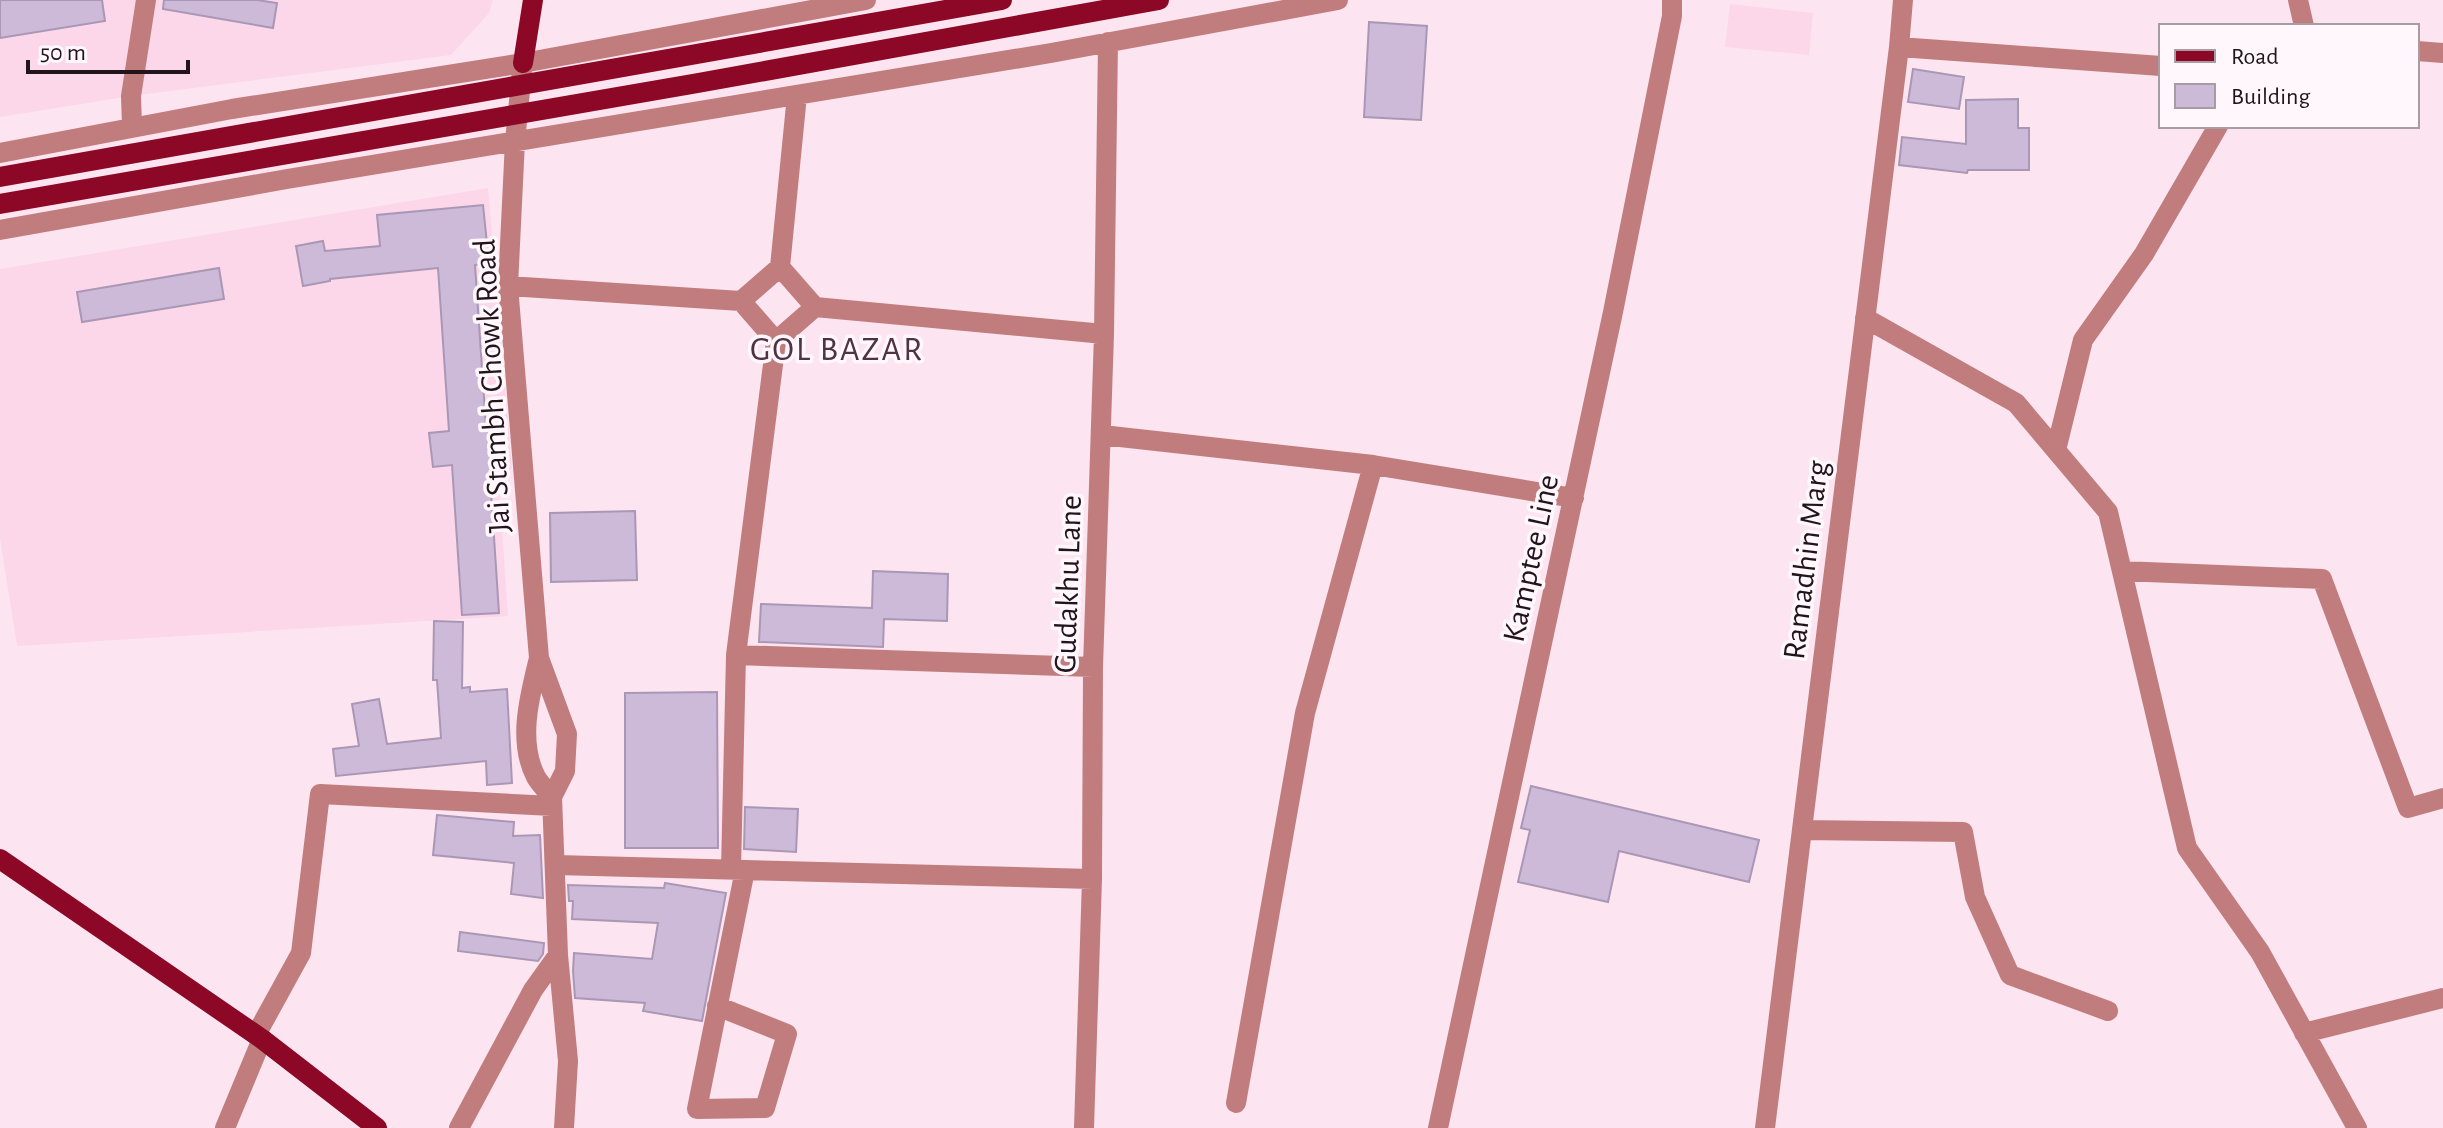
<svg xmlns="http://www.w3.org/2000/svg" width="2443" height="1128" font-family="'Alegreya Sans',sans-serif">
<style>
.built{fill:#fbd7e9}
.building{fill:#cdb9d8;stroke:#aa97b5;stroke-width:2}
.lines{fill:none;stroke-linecap:round;stroke-linejoin:round}
.minor{stroke:#c17d7e;stroke-width:20}
.major{stroke:#8c0826;stroke-width:20}
.major-bridge{stroke:#8c0826;stroke-width:20}
.labels{text-anchor:middle;stroke-width:7;stroke-linejoin:round;paint-order:stroke}
.street-label{font-size:32px;fill:#21141b;stroke:#fff7fb}
.neighbourhood-label{font-size:34px;letter-spacing:2px;fill:#503242;stroke:#fff7fb}
</style>
<rect width="100%" height="100%" fill="#fce5f0"/>
<!-- built -->
<path class="built" d="M0,0h493l-4,13 -38,42 -320,41 -131,21z
M1730,4l83,9 -4,42 -84,-8z
M488,188l24,281 -14,1 10,146 -491,30 -17,-108v-269z"/>
<!-- building -->
<path class="building" d="M0,0h102l3,21 -105,17z
M164,0h93l20,3 -4,25 -110,-19z
M1369,22l58,4 -6,94 -57,-3z
M1913,69l51,8 -5,32 -51,-7z
M2018,99v29h11v42h-61l-1,3 -68,-8 3,-28 64,7v-44z
M483,205l6,58 -14,2 11,162 18,-2 3,34 -18,2 10,152 -37,2 -10,-150 -19,2 -4,-34 20,-2 -11,-163 -108,11v2l-27,5 -7,-40 27,-5 2,10 55,-5 -3,-31z
M219,268l5,31 -142,23 -5,-30z
M635,511l2,69 -86,2 -1,-69z
M873,571l75,3 -1,47 -63,-2 -1,28 -124,-5 2,-38 111,4z
M434,621l29,1 -1,66 8,-1v5l37,-3 5,94 -25,2 -1,-24 -150,15 -3,-27 26,-3 -7,-42 27,-5 8,45 54,-6 -4,-58h-4z
M717,692l1,156h-93v-155z
M1531,786l228,54 -10,42 -130,-31 -11,51 -90,-20 12,-52 -9,-2z
M745,807l53,2 -2,43 -52,-3z
M437,815l77,7 -1,14 27,-1 3,63 -32,-4 3,-31 -81,-8z
M665,883l61,10 -24,128 -59,-10 2,-8 -70,-5 -2,-27 1,-18 78,6 6,-36 -86,-4 1,-18h-4l-1,-16 96,3z
M460,932l84,11 -1,11 -5,7 -80,-10z"/>
<g class="lines">
<!-- minor -->
<path class="minor" d="M2298,0l6,26
M1899,47l262,19
M2417,51l26,2
M522,71l-7,70 -7,145 31,372 28,76 -2,37 -13,26 6,158 10,106 -4,67
M132,127l-1,-31 15,-96
M0,153l232,-44 291,-46 343,-63
M0,230l287,-51 764,-126 287,-53
M780,267l17,-172
M508,286l233,15
M815,307l289,27
M1865,318l151,85 92,109 79,336 73,104 97,176
M1102,435l271,30 201,33
M2056,450l27,-110 61,-86 74,-128
M2122,571l200,8 86,229 35,-10
M736,655l40,-314 39,-34 -35,-40 -39,34 35,40
M539,658c-9,37 -22,83 -3,119 4,7 11,14 16,20
M1802,830l161,2 12,65 35,78 98,36
M556,865l536,14
M731,869l5,-214 357,12
M717,1006l70,28 -22,74 -68,1 48,-239
M2304,1033l139,-35
M256,1035l45,-82 19,-159 232,12
M1236,1103l69,-390 68,-248
M225,1128l37,-89
M459,1128l74,-138 25,-35
M1084,1128l8,-249 1,-212 11,-333 4,-292
M1438,1128l175,-816 59,-296v-16
M1765,1128l134,-1081 4,-47"/>
<!-- major -->
<path class="major" d="M523,63l10,-63
M0,859l262,180 115,89"/>
<!-- major-bridge -->
<path class="major-bridge" d="M0,177l1002,-177
M0,204l698,-121 461,-83"/>
</g>
<g class="labels">
<!-- street labels -->
<g class="street-label">
<text transform="translate(491 386) rotate(-93)" y="11">Jai Stambh Chowk Road</text>
<text transform="translate(1530 558) rotate(-78)" y="11">Kamptee Line</text>
<text transform="translate(1805 560) rotate(-83)" y="11">Ramadhin Marg</text>
<text transform="translate(1067 584) rotate(-88)" y="11">Gudakhu Lane</text>
</g>
<!-- neighbourhood labels -->
<g class="neighbourhood-label">
<text x="837" y="360">GOL BAZAR</text>
</g>
</g>
<!-- legend -->
<rect x="2159" y="24" width="260" height="104" fill="#fff7fb" stroke="#a69ca1" stroke-width="2"/>
<rect x="2175" y="50" width="40" height="12" fill="#8c0826" stroke="#a69ca1" stroke-width="2"/>
<text x="2231" y="64" font-size="24" fill="#21141b">Road</text>
<rect x="2175" y="84" width="40" height="24" fill="#cdb9d8" stroke="#a69ca1" stroke-width="2"/>
<text x="2231" y="104" font-size="24" fill="#21141b">Building</text>
<!-- scale -->
<path d="M28 60v12h160v-12" fill="none" stroke="#21141b" stroke-width="4"/>
<text x="40" y="60" font-size="24" fill="#21141b" stroke="#fff7fb" stroke-width="6" paint-order="stroke">50 m</text>
</svg>
